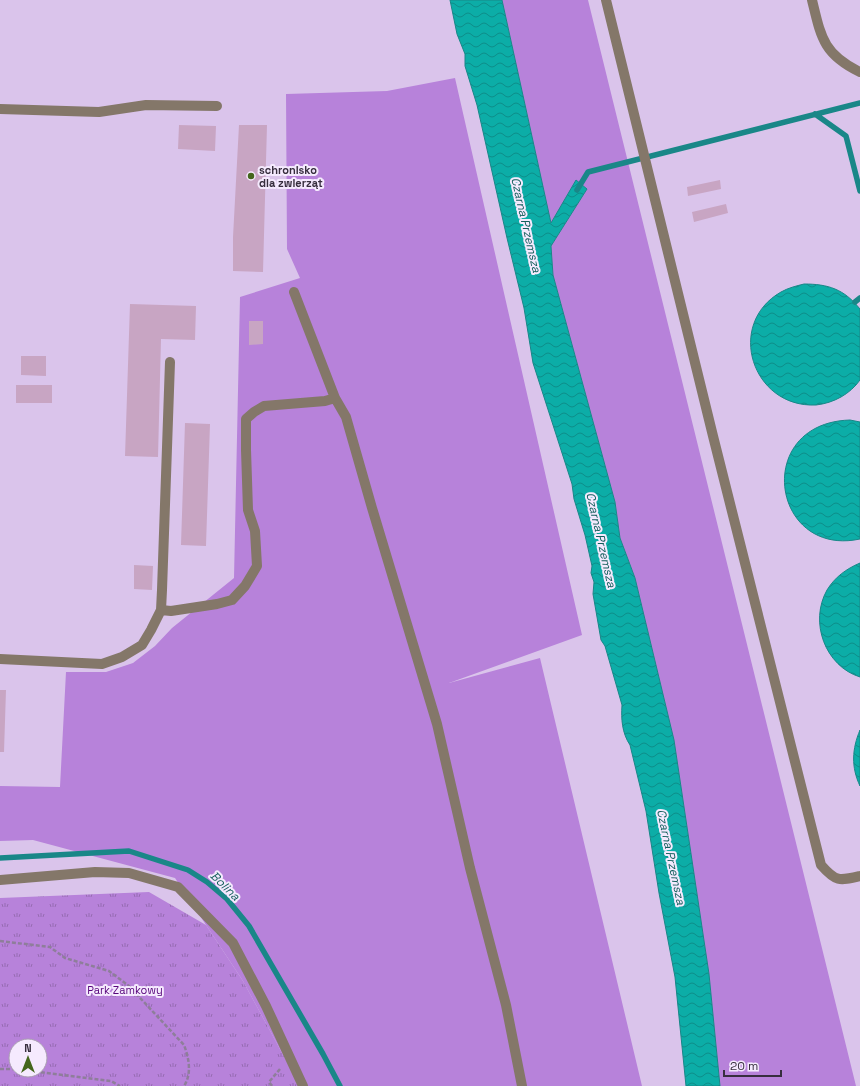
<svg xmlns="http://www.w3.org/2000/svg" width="860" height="1086" font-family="'Space Grotesk',sans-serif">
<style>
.green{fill:#b782da}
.park{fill:url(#park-tufts);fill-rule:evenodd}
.water{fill:url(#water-waves);stroke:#198788}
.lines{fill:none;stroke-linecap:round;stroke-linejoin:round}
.stream{stroke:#198788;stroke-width:5.5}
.building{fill:#c8a5c3}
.path{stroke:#8e7e9a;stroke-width:2.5;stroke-dasharray:4 2;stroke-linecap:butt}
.minor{stroke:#847769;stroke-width:10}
.poi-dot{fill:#44661d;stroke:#f5eafe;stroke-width:1.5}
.labels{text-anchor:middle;stroke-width:4;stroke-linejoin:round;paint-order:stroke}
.poi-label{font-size:11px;font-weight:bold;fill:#372e3e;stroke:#f5eafe;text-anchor:start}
.park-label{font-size:11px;fill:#57057b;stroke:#f5eafe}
.water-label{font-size:12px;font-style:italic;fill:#145f5c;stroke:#f5eafe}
</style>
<defs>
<pattern id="park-tufts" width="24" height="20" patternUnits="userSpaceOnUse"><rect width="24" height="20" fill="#b782da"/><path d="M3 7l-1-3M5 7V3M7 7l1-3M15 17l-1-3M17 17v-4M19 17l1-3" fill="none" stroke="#966bb2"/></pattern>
<pattern id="water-waves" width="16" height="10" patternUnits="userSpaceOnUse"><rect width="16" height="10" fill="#0cada7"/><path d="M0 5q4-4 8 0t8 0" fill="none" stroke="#0d8d89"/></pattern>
</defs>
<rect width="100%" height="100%" fill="#dac4eb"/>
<!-- green -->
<path class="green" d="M502,0h86l268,1086h-136l-11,-112 -35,-234 -39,-162 -15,-40 -5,-36 -62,-227 -2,-29 36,-57 -11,-8 -25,42z
M455,78l127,557 -133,48 91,-25 102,428h-342l-57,-105 -68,-103 -142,-38 -33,1v-55l60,1 6,-115h40l27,-9 22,-17 17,-18 62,-50 6,-281 60,-19 -13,-29 -1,-155 101,-3z"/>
<!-- park -->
<path class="park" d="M149,892l57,33 37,56 57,105h-300v-188zM16,1046h24v24h-24z"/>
<!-- water -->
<path class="water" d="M450,0h52l49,223 25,-43 11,9 -36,57 2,29 62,227 5,36 15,40 39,162 35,234 11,112h-34l-11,-109 -16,-84 -13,-82 -16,-66c-8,-12 -9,-26 -8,-40l-17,-59 -4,-6 -8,-46 1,-12 -3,-9 1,-7 -7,-31 -11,-36 -2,-15 -39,-121 -9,-55 -17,-70 -30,-133 -12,-39v-12l-8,-20z
M804,284c24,0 40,5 56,25v71c-10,14 -26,23 -44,25 -64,3 -91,-81 -35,-113 7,-4 15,-6 23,-8z
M850,420l10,2v117c-89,19 -108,-116 -10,-119z
M860,563v114c-35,-11 -51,-55 -33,-87 8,-13 19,-21 33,-27z
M860,730v56c-9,-19 -8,-37 0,-56z"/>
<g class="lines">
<!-- stream -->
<path class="stream" d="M815,114l31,22 14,55
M577,190l11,-18 272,-69
M855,302l5,-4
M0,858l129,-7 59,19 19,12 20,17 22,27 74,128 17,32"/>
</g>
<!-- building -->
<path class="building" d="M179,125l37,1 -1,25 -37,-2z
M239,125h28l-4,147 -30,-1v-34z
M720,180l1,9 -33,7 -1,-9z
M726,204l2,9 -34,9 -2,-10z
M130,304l66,2 -1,34 -34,-1 -3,118 -33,-1z
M249,321h14v23l-14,1z
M21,356h25v20l-25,-1z
M16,385h36v18h-36z
M185,423l25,1 -4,122 -25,-1z
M134,565l19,1 -1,24 -18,-1z
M0,690h6l-2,62h-4z"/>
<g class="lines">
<!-- path -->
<path class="path" d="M0,941l50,6 15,11 44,13 20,15 55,59c5,13 8,29 0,41
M0,1069h16
M23,1070l88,11 9,5
M272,1086l-3,-4 11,-13"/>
<!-- minor -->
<path class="minor" d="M606,0l107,436 108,429c15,17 18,16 39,11
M812,0c9,37 11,54 48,72
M0,109l99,3 47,-7 71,1
M294,292l41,106 11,19 26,91 65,216 33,144 36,137 16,81
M161,610l10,1 46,-7 15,-4 13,-14 12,-20 -2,-35 -7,-21 -2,-60v-31l8,-7 10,-6 61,-5 10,-3
M0,659l102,5 20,-7 20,-12 9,-15 10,-20 1,-20 8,-228
M0,880l95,-8 34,1 49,14 55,56 33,63 37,80"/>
</g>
<!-- markers -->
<circle class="poi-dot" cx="251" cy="176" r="4"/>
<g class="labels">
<!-- poi labels -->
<g class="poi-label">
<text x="259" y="174">schronisko<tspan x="259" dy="13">dla zwierząt</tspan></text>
</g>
<!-- park labels -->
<g class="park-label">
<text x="125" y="994">Park Zamkowy</text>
</g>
<!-- water labels -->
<g class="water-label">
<text transform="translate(526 225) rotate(77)" y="4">Czarna Przemsza</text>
<text transform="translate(601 540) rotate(77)" y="4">Czarna Przemsza</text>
<text transform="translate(671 857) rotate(78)" y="4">Czarna Przemsza</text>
<text transform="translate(225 886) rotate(44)" y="4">Bolina</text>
</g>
</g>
<!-- north arrow -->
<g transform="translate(28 1058)"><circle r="19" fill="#f5eafe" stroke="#a99fb1"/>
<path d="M0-3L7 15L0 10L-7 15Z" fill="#44661d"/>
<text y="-6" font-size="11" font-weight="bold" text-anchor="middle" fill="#372e3e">N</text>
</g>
<!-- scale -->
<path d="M724 1070v6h57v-6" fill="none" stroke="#372e3e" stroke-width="2"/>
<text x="730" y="1070" font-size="12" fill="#372e3e" stroke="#f5eafe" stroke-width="3" paint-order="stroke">20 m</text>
</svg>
